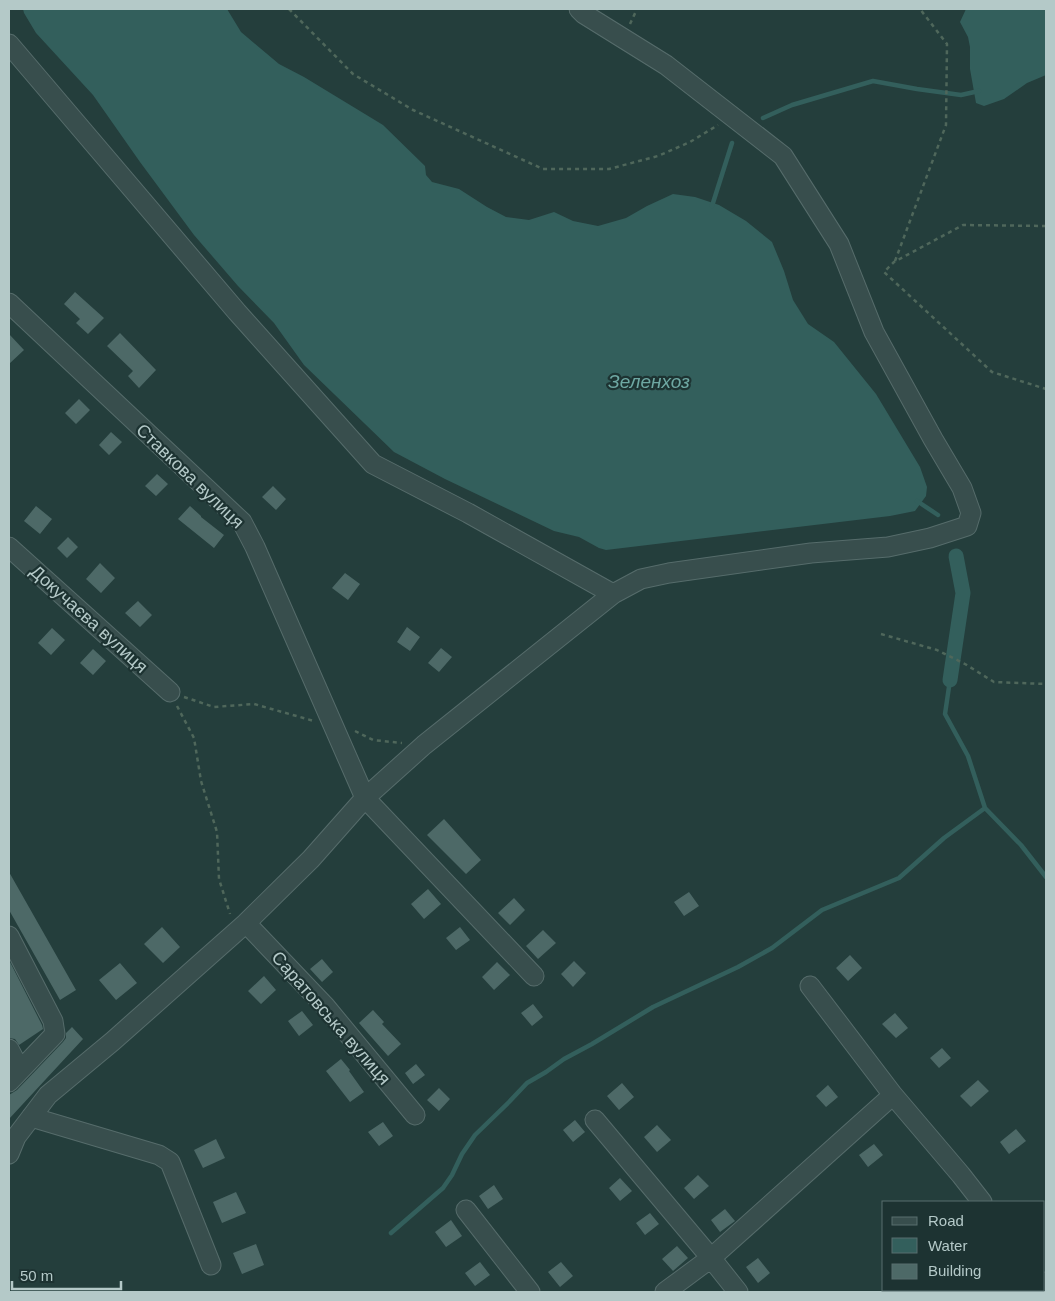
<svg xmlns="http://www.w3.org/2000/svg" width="1055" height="1301" font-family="Helvetica,sans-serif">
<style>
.water{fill:#335f5c}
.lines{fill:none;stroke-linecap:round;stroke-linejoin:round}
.stream{stroke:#335f5c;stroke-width:4.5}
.canal{stroke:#335f5c;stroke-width:15}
.building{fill:#4d6967}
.minor-casing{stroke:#566c6b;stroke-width:21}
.path{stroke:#4f675b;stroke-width:2.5;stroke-dasharray:4 4;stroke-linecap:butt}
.minor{stroke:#384e4d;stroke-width:19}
.labels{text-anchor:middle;stroke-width:4.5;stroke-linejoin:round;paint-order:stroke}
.street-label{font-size:18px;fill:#b4c9c8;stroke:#1d3332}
.water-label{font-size:19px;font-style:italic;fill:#6ea8a3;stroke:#1d3332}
</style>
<rect width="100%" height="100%" fill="#243e3c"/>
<!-- water -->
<path class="water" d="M23,9h204l14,23 38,32 25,13 79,48 42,41 1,9 6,7 27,7 28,18 19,10 23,3 25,-8 19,9 25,5 28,-8 21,-12 26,-12 22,3 24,8 27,16 26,21 12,29 9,29 15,24 26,18 42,52 44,73 7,20 -1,9 -11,15 -25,5 -284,34 -7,-2 -20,-11 -25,-6 -109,-52 -51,-27 -90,-87 -30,-42 -36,-37 -44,-51 -54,-73 -47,-67 -57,-62 -12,-20z
M966,9h80v66l-19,8 -23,16 -20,7 -8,-3 -6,-34v-22l-2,-10 -8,-15z"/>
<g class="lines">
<!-- stream -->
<path class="stream" d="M763,118l29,-13 81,-24 44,8 44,6 18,-4
M712,206l20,-63
M917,501l21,14
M950,680l-5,34 23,42 17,52 36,37 25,32
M391,1233l52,-45 9,-13 10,-21 13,-19 34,-33 18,-19 19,-11 18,-13 28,-15 61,-37 85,-40 34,-19 50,-38 77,-32 45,-40 41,-30"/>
<!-- canal -->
<path class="canal" d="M950,680l13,-87 -7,-37"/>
</g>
<!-- building -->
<path class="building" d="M75,292l29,26 -16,16 -12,-11 4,-4 -16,-15z
M120,333l36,37 -17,18 -11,-12 5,-5 -26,-25z
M9,334l15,16 -15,14z
M79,399l11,11 -14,14 -11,-11z
M111,432l11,10 -13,13 -10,-10z
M157,474l11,10 -12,12 -11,-10z
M273,486l13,13 -10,11 -14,-13z
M36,506l16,13 -12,15 -16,-13z
M190,506l11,10v1l23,18 -10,13 -36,-29z
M68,537l10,10 -11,11 -10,-10z
M100,563l15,15 -14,15 -15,-14z
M345,573l15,11 -12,16 -16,-12z
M138,601l14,14 -12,12 -15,-14z
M407,627l13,10 -10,14 -13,-9z
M52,628l13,12 -14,15 -13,-12z
M441,648l11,9 -13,15 -11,-9z
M93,649l13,12 -13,14 -13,-12z
M444,819l37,41 -15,14 -39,-39z
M9,872l67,118 -16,10 -51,-90z
M428,889l13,15 -17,15 -13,-15z
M689,892l10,14 -15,10 -10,-14z
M514,898l11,12 -15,15 -12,-12z
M162,927l18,20 -17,16 -19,-19z
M460,927l10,13 -14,10 -10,-12z
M543,930l13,13 -18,16 -12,-13z
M850,955l12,13 -14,13 -12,-13z
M322,959l11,13 -11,10 -12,-13z
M9,960l33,65 1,4 -24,16 -4,-6 -6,-1z
M574,961l12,12 -13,14 -12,-13z
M497,962l13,13 -16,15 -12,-13z
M120,963l17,20 -21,17 -17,-20z
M264,976l12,14 -15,14 -13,-13z
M533,1004l10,13 -11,9 -11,-13z
M373,1010l11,12 -2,2 19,20 -13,12 -29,-33z
M302,1011l11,14 -14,11 -11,-15z
M895,1013l13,15 -12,10 -14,-14z
M72,1027l11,12 -74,80v-24l8,-5 46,-48 3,-4v-5z
M942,1048l9,10 -12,10 -9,-10z
M341,1059l9,11 -1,1 15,21 -14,10 -24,-31z
M416,1064l9,11 -12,9 -8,-11z
M978,1080l11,11 -18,16 -11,-11z
M622,1083l12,14 -15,13 -12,-14z
M828,1085l10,12 -12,10 -10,-11z
M439,1088l11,11 -11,12 -12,-11z
M575,1120l10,12 -12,10 -10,-12z
M383,1122l10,14 -14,10 -11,-14z
M657,1125l14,15 -14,12 -13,-15z
M1016,1129l10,12 -17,13 -9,-12z
M216,1139l9,19 -22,10 -9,-18z
M874,1144l9,11 -15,12 -9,-12z
M698,1175l11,11 -15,13 -10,-11z
M620,1178l12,13 -12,10 -11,-13z
M494,1185l9,14 -15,10 -9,-13z
M236,1192l10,21 -24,10 -9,-21z
M725,1209l10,12 -15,11 -9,-12z
M650,1213l9,11 -14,11 -9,-12z
M451,1220l11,16 -16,11 -11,-15z
M256,1244l8,21 -22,9 -9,-21z
M677,1246l11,12 -15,13 -11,-12z
M758,1258l12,15 -12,10 -12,-16z
M480,1262l10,13 -15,11 -10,-13z
M561,1262l12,14 -13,11 -12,-15z"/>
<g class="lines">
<!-- minor casing -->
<g class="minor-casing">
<path id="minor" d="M9,44l228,268 136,152 95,49 145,81
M9,303l233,219 13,25 110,251 169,178
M9,547l161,145
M246,923l79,83 90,109
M9,936l44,85 2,13 -46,48
M810,986l83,109 68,80 21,27
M9,1049l11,21
M31,1117l128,38 11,7 41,103
M595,1120l116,138 27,34
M9,1154l7,-17 32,-42 65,-54 133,-118 65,-64 54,-61 59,-53 189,-151 28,-15 28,-6 142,-20 77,-6 42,-9 37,-12 4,-13 -9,-25 -29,-49 -59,-107 -35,-88 -56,-88 -117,-91 -82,-51 -5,-5
M466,1210l64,82
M1044,1282l2,4
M665,1292l46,-34 182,-163"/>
</g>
<!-- path -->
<path class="path" d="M289,9l64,65 60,36 130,59h66l49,-13 32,-14 28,-17
M630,24l7,-15
M1046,226l-83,-1 -69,37 -10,10 108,100 54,17
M895,261l51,-136 1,-81 -27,-35
M881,634l56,16 28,14 29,18 52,2
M184,697l30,10 40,-3 60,17
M177,706l17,32 7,43 16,51 2,47 11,35
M355,731l18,9 29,3"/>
<!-- minor -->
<use href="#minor" class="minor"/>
</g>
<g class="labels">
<!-- street labels -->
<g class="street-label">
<text transform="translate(190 476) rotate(44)" y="6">Ставкова вулиця</text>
<text transform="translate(89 619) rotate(42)" y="6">Докучаєва вулиця</text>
<text transform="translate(331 1018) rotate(49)" y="6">Саратовська вулиця</text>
</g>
<!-- water labels -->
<g class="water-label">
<text x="649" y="388">Зеленхоз</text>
</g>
</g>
<!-- border -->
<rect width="1055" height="1301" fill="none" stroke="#b4c9c8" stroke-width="20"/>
<!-- legend -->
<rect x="882" y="1201" width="162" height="90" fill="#1d3332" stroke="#596f6e"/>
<rect x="892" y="1217" width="25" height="8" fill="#384e4d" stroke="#596f6e"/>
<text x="928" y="1226" font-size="15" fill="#b4c9c8">Road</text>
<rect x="892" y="1238" width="25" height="15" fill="#335f5c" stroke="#596f6e"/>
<text x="928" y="1251" font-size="15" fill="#b4c9c8">Water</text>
<rect x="892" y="1264" width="25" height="15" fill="#4d6967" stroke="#596f6e"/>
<text x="928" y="1276" font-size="15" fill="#b4c9c8">Building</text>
<!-- scale -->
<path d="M12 1281v8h109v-8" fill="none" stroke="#b4c9c8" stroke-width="2.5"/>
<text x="20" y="1281" font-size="15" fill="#b4c9c8" stroke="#1d3332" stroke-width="4" paint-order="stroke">50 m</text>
</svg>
